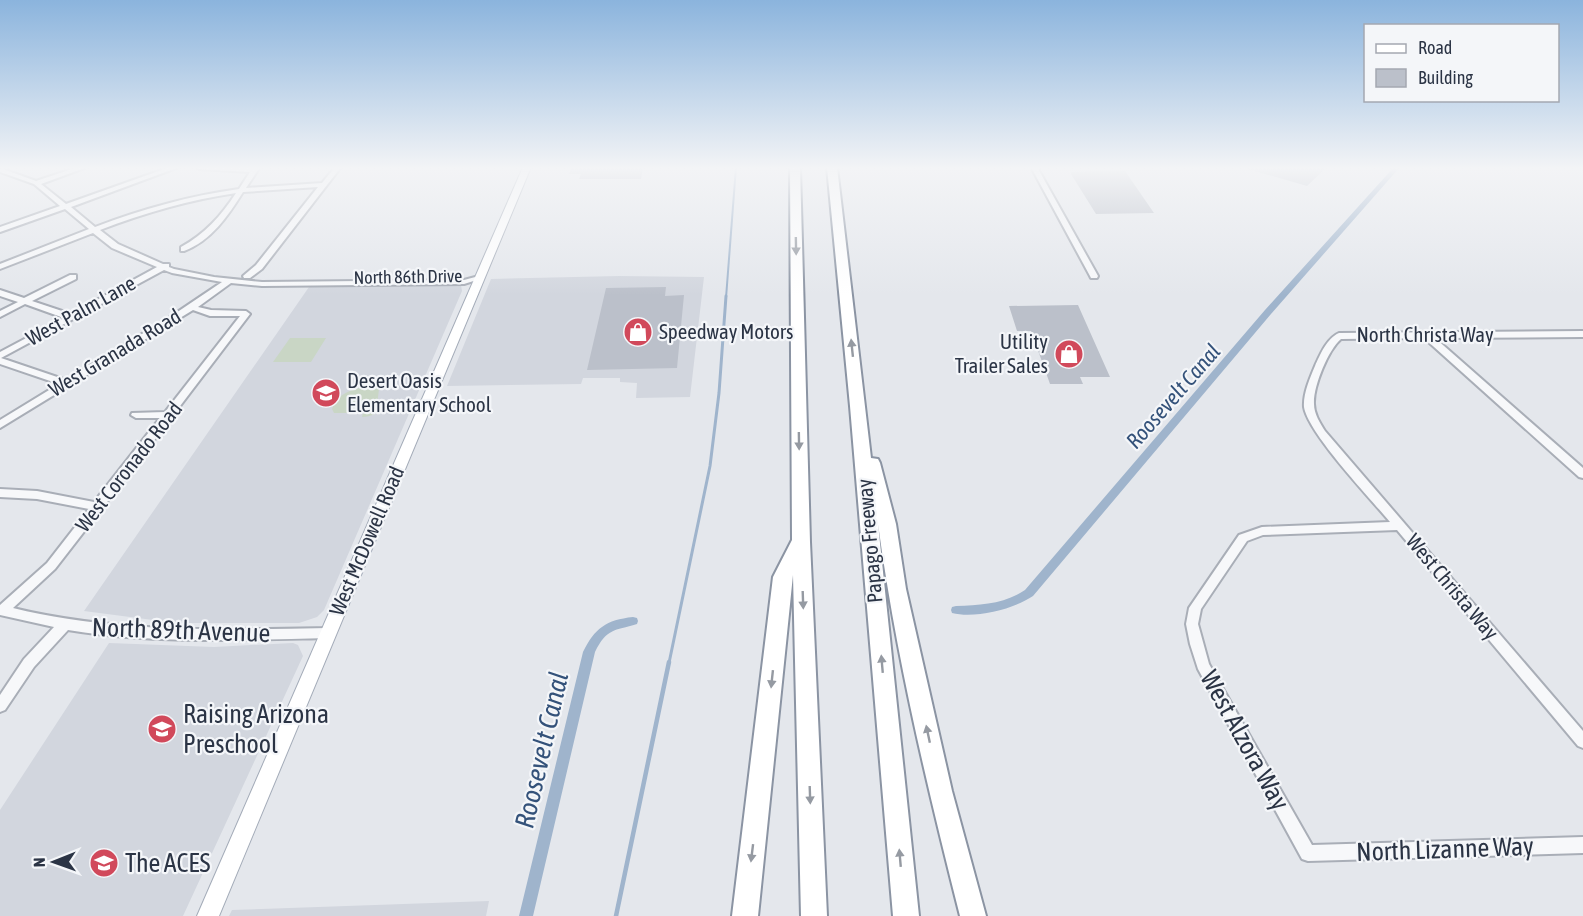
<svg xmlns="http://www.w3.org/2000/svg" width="1583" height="916" font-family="'Asap Condensed',sans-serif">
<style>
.built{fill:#d2d6de}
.green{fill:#c9d6c5}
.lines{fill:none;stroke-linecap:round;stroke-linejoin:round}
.stream-far2{stroke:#9fb4cc;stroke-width:2}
.stream-far1{stroke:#9fb4cc;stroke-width:3}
.stream{stroke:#9fb4cc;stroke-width:4.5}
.canal{fill:#9fb4cc;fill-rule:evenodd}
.building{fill:#bbc0ca}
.minor-casing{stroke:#a9aeb7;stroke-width:4}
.major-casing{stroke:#a3abb8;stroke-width:2}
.highway-casing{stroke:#8b94a3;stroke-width:4}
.minor{fill:#f7f8fa;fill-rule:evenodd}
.major{fill:#fff;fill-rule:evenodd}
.highway{fill:#fff;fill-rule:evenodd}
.oneway{fill:#959aa2}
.labels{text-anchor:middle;stroke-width:4.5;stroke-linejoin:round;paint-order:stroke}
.far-street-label{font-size:18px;fill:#2b3445;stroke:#f4f6f9}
.street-label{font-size:21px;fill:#2b3445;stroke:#f4f6f9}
.poi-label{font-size:21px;fill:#2b3445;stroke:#f4f6f9;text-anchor:start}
.water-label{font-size:22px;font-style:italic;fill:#34527a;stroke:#f4f6f9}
.near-street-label{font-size:26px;fill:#2b3445;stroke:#f4f6f9}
.near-poi-label{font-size:26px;fill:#2b3445;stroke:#f4f6f9;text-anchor:start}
.near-water-label{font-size:27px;font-style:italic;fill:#34527a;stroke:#f4f6f9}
</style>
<rect width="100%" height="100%" fill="#e4e7ec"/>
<!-- built -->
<path class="built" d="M619,276l85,1 -14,120 -54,1 1,-15 -17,-1v-4h-37l-2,6 -134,2 44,-107z
M454,284l7,1 1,6 -138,319 -7,7 -18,6h-123l-92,-12 225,-324z
M109,643l105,4 79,-4 5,2 5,11 -120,260h-183v-106z
M489,901l-3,15h-257l3,-6z"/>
<!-- green -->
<path class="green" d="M290,338h36l-15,24h-38z
M363,387l16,2 -2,16h6c-4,8 -12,12 -21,12l1,-4h-29l-2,-4c6,-15 16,-18 31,-22z"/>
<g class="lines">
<!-- stream-far2 -->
<path class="stream-far2" d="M726,298l10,-131"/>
<!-- stream-far1 -->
<path class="stream-far1" d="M669,663l41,-197 9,-73 7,-97"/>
<!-- stream -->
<path class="stream" d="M616,916l53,-254"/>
<!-- canal -->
<path class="canal" d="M1394,167h6l-129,147 -238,282c-19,13 -58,23 -81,17l-1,-3 1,-3 4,-1c25,-1 48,-2 69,-16l240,-280z
M633,617l4,1 1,3 -1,3c-23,7 -30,4 -42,28l-62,264h-14l64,-264c12,-24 23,-32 50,-35z"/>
</g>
<!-- building -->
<path class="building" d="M572,167h71l-2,12h-62l2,-5h-12z
M1248,167h79l-20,19 -59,-17z
M1125,171l29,42 -58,1 -25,-40v-2z
M666,287l-1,9 19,-1 -7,73 -90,2 19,-82z
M1078,305l32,72h-30l3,7h-33l-19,-53h-14l-8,-25z"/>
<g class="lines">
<!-- minor casing -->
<g class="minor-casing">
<path id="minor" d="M78,167h9l-46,17 25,20 104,-37h9l-108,40 24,20c47,-18 94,-31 144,-38l11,-17 -51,-3 -3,-2h64l-14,21 76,-5 13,-16h6l-79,102 -12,9h-6l-1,-2 13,-11 62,-78 -75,5c-15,24 -32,49 -59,59h-3v-4c24,-13 40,-31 55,-54 -47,7 -92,20 -136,37l18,14 45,20h6v3l5,2 40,8 48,5 202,-2 15,-4 4,2 -19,6 -202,2 -31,-3 -33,24 13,3 35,1 4,3 -146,192 -1,4 -3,1 -45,58 -42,39c103,25 209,22 315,20l5,1 1,4 -1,4 -5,1c-86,2 -175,6 -260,-8l-34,37 -29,43 -5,2v-17l24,-36 30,-32 -54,-12v-10l47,-42 42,-54 -52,-10 -37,-2v-8l37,2 57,11 66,-84h-24l-5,-3 1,-2 33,-1 75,-96h-30l-17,-6 -193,118v-8l59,-36 -59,-20v-12l64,-34 -39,-14 -25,13v-6l18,-9 -18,-6v-6l24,8 46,-23h6v4l-44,22 39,13 86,-47 -45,-19 -19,-15 -93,36v-5l89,-35 -24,-20 -65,23v-5l60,-21 -26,-22 -34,-12v-4l36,13zM164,270l8,3 50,9 -52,35 -104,63 -65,-22z
M1031,167h6l61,109 -1,2h-6l-1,-2z
M1583,331v6l-148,1 148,130v10l-4,-1 -155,-139 -83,1c-13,11 -28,48 -27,65 0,10 6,19 11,27l258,300v17l-5,-2 -181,-216 -134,5 -16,6 -46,68 -3,15 11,40 103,181 271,-8v16l-275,8 -6,-2 -104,-190 -8,-25 -4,-20 3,-16 50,-73 23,-8 128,-5c-19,-23 -82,-89 -86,-115 -1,-13 6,-29 11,-41 5,-11 12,-28 24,-33z"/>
</g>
<!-- major casing -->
<g class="major-casing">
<path id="major" d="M523,167h8l-312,749h-22z"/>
</g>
<!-- highway casing -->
<g class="highway-casing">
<path id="highway" d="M790,167h10l10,375 17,374h-26l-8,-341 -35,341h-26l41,-339 19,-37z
M827,167h10l34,291 7,1 2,4 16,61 10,65 46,202 34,125h-26c-33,-130 -64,-260 -82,-392l41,392h-26l-43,-510z"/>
</g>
<!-- minor -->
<use href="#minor" class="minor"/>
<!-- major -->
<use href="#major" class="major"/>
<!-- highway -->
<use href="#highway" class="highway"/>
</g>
<!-- one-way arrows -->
<defs><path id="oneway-solid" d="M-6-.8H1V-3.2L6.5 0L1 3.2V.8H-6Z" transform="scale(1.5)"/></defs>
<g class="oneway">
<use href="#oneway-solid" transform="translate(796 246) rotate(89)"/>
<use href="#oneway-solid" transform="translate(852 348) rotate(-96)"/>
<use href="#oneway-solid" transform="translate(799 441) rotate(89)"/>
<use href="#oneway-solid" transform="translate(803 600) rotate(88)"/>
<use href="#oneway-solid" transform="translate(882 664) rotate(-95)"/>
<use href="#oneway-solid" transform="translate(772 679) rotate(96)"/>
<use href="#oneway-solid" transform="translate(928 734) rotate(-102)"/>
<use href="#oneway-solid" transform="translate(810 795) rotate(88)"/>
<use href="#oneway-solid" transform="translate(752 853) rotate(97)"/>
<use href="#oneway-solid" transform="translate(900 858) rotate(-95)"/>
</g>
<!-- sky -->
<linearGradient id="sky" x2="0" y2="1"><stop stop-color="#8bb4dd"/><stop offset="0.57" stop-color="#f3f4f6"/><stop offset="1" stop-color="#f3f4f6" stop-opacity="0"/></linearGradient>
<rect width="1583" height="295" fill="url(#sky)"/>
<!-- icons -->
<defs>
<g id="shop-disc" transform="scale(1.5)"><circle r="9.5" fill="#d1495b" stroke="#f4f6f9"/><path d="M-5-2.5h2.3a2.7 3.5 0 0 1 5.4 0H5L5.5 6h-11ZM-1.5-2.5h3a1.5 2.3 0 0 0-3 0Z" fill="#fff"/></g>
<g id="school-disc" transform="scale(1.5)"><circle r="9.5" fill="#d1495b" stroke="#f4f6f9"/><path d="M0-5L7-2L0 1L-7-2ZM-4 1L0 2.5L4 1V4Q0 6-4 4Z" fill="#fff"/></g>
</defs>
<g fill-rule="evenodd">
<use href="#shop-disc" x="638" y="332"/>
<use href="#shop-disc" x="1069" y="354"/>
<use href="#school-disc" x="326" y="393"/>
<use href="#school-disc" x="162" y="729"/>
<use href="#school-disc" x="104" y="863"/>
</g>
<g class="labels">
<!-- far-street labels -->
<g class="far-street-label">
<text transform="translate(408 277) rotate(-1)" y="6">North 86th Drive</text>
</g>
<!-- street labels -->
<g class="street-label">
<text transform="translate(81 311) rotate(-29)" y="7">West Palm Lane</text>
<text x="1425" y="342">North Christa Way</text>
<text transform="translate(115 353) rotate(-31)" y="7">West Granada Road</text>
<text transform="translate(129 467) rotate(-52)" y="7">West Coronado Road</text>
<text transform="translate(367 541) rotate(-67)" y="7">West McDowell Road</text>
<text transform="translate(870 541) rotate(-95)" y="7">Papago Freeway</text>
<text transform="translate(1452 587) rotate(50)" y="7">West Christa Way</text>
</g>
<!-- poi labels -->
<g class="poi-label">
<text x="659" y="339">Speedway Motors</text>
<text x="1048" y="349" text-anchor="end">Utility<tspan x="1048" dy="24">Trailer Sales</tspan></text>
<text x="347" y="388">Desert Oasis<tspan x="347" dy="24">Elementary School</tspan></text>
</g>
<!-- water labels -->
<g class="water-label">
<text transform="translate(1173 396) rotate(-49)" y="8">Roosevelt Canal</text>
</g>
<!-- near-street labels -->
<g class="near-street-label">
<text transform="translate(181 630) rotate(2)" y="9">North 89th Avenue</text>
<text transform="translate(1245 740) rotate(61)" y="9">West Alzora Way</text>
<text transform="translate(1445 849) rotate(-2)" y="9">North Lizanne Way</text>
</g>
<!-- near-poi labels -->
<g class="near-poi-label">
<text x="183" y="723">Raising Arizona<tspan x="183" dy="30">Preschool</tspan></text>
<text x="125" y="872">The ACES</text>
</g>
<!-- near-water labels -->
<g class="near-water-label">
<text transform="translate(542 750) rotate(-77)" y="9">Roosevelt Canal</text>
</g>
</g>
<!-- legend -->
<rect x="1364" y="24" width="195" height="78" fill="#f4f6f9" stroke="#a4a8b1" stroke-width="1.5"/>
<rect x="1376" y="44" width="30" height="9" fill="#ffffff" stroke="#a4a8b1" stroke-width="1.5"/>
<text x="1418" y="54" font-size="18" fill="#2b3445">Road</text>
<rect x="1376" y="69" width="30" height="18" fill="#bbc0ca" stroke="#a4a8b1" stroke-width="1.5"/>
<text x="1418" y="84" font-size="18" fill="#2b3445">Building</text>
<!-- north arrow -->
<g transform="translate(54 862) rotate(269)" stroke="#f4f6f9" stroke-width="4.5" paint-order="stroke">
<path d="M0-4.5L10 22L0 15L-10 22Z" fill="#2b3445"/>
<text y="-9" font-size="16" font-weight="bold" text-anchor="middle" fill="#2b3445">N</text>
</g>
</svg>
